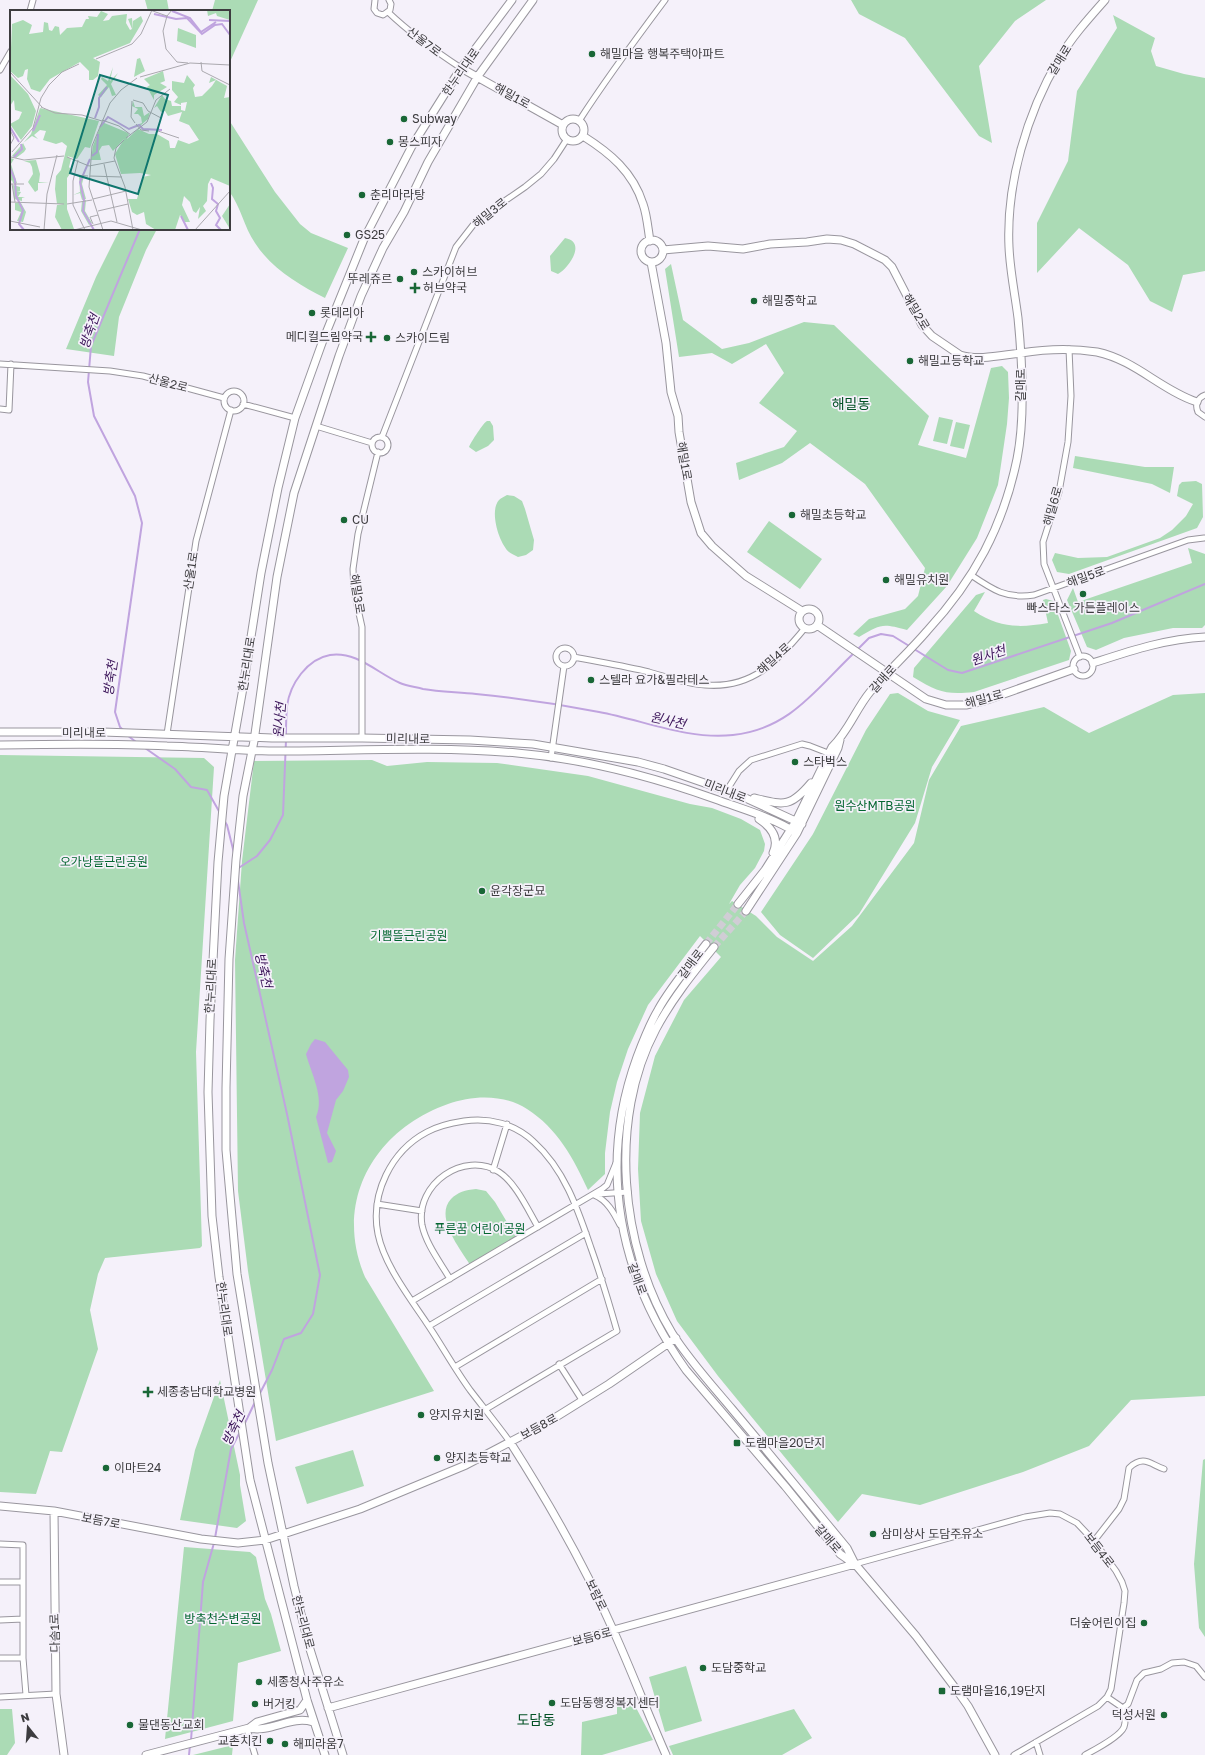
<svg xmlns="http://www.w3.org/2000/svg" width="1205" height="1755" font-family="'Golos Text','Noto Sans KR',sans-serif">
<style>
.green{fill:#abdbb5}
.water{fill:#c0a4df}
.lines{fill:none;stroke-linecap:round;stroke-linejoin:round}
.stream{stroke:#c0a4df;stroke-width:2}
.secondary-tunnel{stroke:#d0cdd5;stroke-width:7;stroke-dasharray:7 3.5;stroke-linecap:butt}
.street-casing{stroke:#99969e;stroke-width:7}
.secondary-casing{stroke:#99969e;stroke-width:9}
.street{stroke:#fff;stroke-width:5}
.secondary{stroke:#fff;stroke-width:7}
.poi-dot{fill:#196736;stroke:#f5f1fa;stroke-width:1.5}
.labels{text-anchor:middle;stroke-width:3.5;stroke-linejoin:round;paint-order:stroke}
.street-label{font-size:12px;fill:#3d3c3f;stroke:#f5f1fa}
.poi-label{font-size:12px;fill:#3d3c3f;stroke:#f5f1fa;text-anchor:start}
.park-label{font-size:12px;fill:#036630;stroke:#f5f1fa}
.water-label{font-size:13px;font-style:italic;fill:#3a1358;stroke:#f5f1fa}
.quarter-label{font-size:14px;fill:#035125;stroke:#f5f1fa}
.inset-river{fill:none;stroke:#c0a4df;stroke-width:2}
.inset-road{fill:none;stroke:#aba9af;stroke-width:1}
.view{fill:#0f766e;fill-opacity:0.15;stroke:#0f766e;stroke-width:2}
.inset-edge{fill:none;stroke:#3d3c3f;stroke-width:2}
</style>
<rect width="100%" height="100%" fill="#f5f1fa"/>
<!-- green -->
<path class="green" d="M145,0h22l2,11h-21z
M215,0h43l-29,64v-53h-17z
M851,0h195l-31,21 -36,45 13,77 -13,-7 -74,-98 -46,-24z
M1113,15l42,23 -4,13 5,15 28,8 21,4v193l-22,4 -11,37 -22,-11 -22,-36 -49,-37 -42,45v-50l31,-62 9,-70 40,-63z
M229,120l46,72 25,32 11,9 37,15 -23,50c-26,-13 -54,-30 -70,-55 -11,-16 -14,-36 -26,-52z
M120,229h37l-11,21 -27,67 -5,39 -48,-7 30,-72z
M565,238c22,4 4,30 -7,36l-7,-3 -1,-15z
M671,264l12,56 39,29 27,-6 55,-21 30,3 95,91 -11,29 48,13 25,-90 11,-2 6,6 1,26 -2,26 -9,61 -21,53 -30,48 -40,44c-25,-7 -26,-6 -48,7l-6,-3 16,-15 36,-10 13,-13 7,-28 -60,-84 -55,-41 -28,20 -43,17 -3,-17 48,-16 13,-16 -38,-28 25,-30 -18,-29 -34,20 -20,-11 -33,4 -14,-88z
M939,417l14,3 -6,24 -14,-3z
M487,421h3l3,5 1,14 -6,6 -12,6 -7,-5c2,-5 15,-25 18,-26z
M956,422l14,3 -6,24 -14,-3z
M1075,456l70,11h29l-4,26 -18,-9 -79,-16z
M1196,481l6,3 1,33 -6,11 -128,46 -12,-2 -5,-12 3,-7 23,5 29,-1 53,-19 12,-8 14,-14 7,-12 -16,-8 2,-11 3,-3z
M507,495l7,1 8,5 3,8 9,31 -1,10 -7,5 -8,2c-3,-2 -7,-3 -9,-5 -10,-9 -20,-41 -10,-52 2,-2 6,-4 8,-5z
M769,521l53,38 -22,30 -53,-37z
M1188,548l17,6v71l-3,3h-29l-49,10 -28,12 -9,-3 -20,-47 6,-12 5,14 114,-39z
M985,592l-11,19c26,17 45,17 74,12l-5,-23 3,-1 7,2 18,50 -2,9 -95,32c-28,3 -36,0 -61,-15l1,-9 62,-73z
M898,693l30,18 32,9 -28,47 -17,56 -56,91 -46,44 -33,-23 -19,-23 52,-78 53,-104 24,-36z
M1205,693v703l-74,4 -42,46 -66,26 -103,33 -58,-11 -24,28 -120,-146 -41,-55 -21,-47 -15,-53 -3,-52 2,-56 15,-57 29,-56 37,-43 -21,-21 -52,69 -20,44 -11,33 -7,30 -5,41v21l-17,16c-14,-31 -31,-62 -61,-81 -23,-15 -54,-14 -79,-5 -74,26 -115,98 -83,173l69,114 -158,50 -28,-170 -10,-80 -3,-231 7,-99 12,-100 118,-1 15,6 40,-4 70,1 91,13 102,28 22,4 29,11 19,11 5,14 -1,7 -9,17 -15,17 -11,19 3,-3 24,15 21,21 36,24 39,-35 62,-83 15,-63 32,-54 83,-19 45,26 84,-38z
M0,755l204,3 10,9 -18,285 6,194 -2,2 -95,10 -7,16 -8,36 8,39 -36,103 -12,-1 -14,43 -36,-2z
M476,1189l10,2 9,11 22,37 -46,27c-10,-16 -37,-49 -20,-67 7,-7 14,-9 25,-10z
M220,1380l20,95v10l6,36 -9,7 -57,-8 15,-70z
M353,1450l11,36 -57,18 -12,-37z
M1205,1459v178l-6,-9 -5,-64 9,-104z
M184,1547l66,5 6,5 9,42 6,15 10,37 -43,12 -5,58 -68,18z
M686,1666l16,55 -37,11 -16,-55z
M632,1700l21,40 -51,15h-21l1,-33 35,-8v-10z
M0,1709h12l3,34 -8,12h-7z
M794,1709l18,29 -30,17h-109l-4,-9z
M233,1745l-1,10h-39z"/>
<!-- water -->
<path class="water" d="M315,1039l10,3 23,28 1,7 -6,14 -7,9 -9,33 9,18 -4,11 -4,1 -12,-46c9,-19 -5,-44 -10,-63l5,-10z"/>
<g class="lines">
<!-- stream -->
<path class="stream" d="M857,650l12,-12 12,-4 12,2 55,34 14,3 150,-50 93,-39
M123,730l-3,-3 -5,-15 27,-189 -7,-27 -41,-80 -6,-34 3,-36 49,-117
M127,735l9,7
M286,736c0,-10 0,-20 1,-30 3,-22 20,-47 43,-51 27,-4 47,18 70,28 7,3 16,4 23,6 17,3 36,3 53,5 41,4 82,10 123,18 44,8 88,28 134,23 57,-6 83,-46 121,-82
M145,748l30,21 16,18 16,3 13,23
M224,820l3,5 7,28
M237,869l20,-13 13,-16 13,-25 3,-75
M238,881l6,42 43,191 33,161 -7,39 -12,19 -17,6 -12,31 -13,25
M244,1425l11,-23
M215,1538l16,-89 9,-17
M191,1740l12,-158 11,-39
M189,1755l1,-10"/>
<!-- secondary-tunnel -->
<path class="secondary-tunnel" d="M706,944l32,-40
M714,947l32,-36"/>
<!-- street casing -->
<g class="street-casing">
<path id="street" d="M375,0l-1,9 3,4 6,2 7,-5 1,-6 -2,-4
M30,11l3,-11
M388,12c23,22 47,39 73,56
M0,70l11,-19
M579,121c27,-42 56,-81 86,-121
M1069,349l2,47 -3,46 -9,50 -16,50 1,22 36,93
M0,364l110,7 33,5 81,22
M224 401a10 10 0 1 1 20 0a10 10 0 1 1-20 0Z
M1205,395c-8,3 -10,10 -7,17l7,5
M243,404l52,14
M0,409l9,1 2,-46
M316,426l56,17
M382,437l74,-190 21,-27 48,-33 16,-13 13,-15 13,-20
M372 445a8 8 0 1 1 16 0a8 8 0 1 1-16 0Z
M971,575c22,15 35,24 63,20l154,-55 16,-2
M556 657a9 9 0 1 1 18 0a9 9 0 1 1-18 0Z
M1073 666a10 10 0 1 1 20 0a10 10 0 1 1-20 0Z
M574,657c25,5 50,9 75,15 18,5 37,12 56,13 47,4 72,-23 100,-57
M167,734l29,-193 35,-131
M362,738v-111l-8,-36 -1,-22 5,-35 20,-82
M551,758l13,-92
M727,790l12,-19 12,-11 51,-16 8,2 18,7
M493,1170l14,-46
M598,1194l30,-2
M594,1195c13,5 20,18 26,30
M377,1204l45,7
M450,1279c-10,-17 -24,-35 -28,-54 -7,-41 42,-75 77,-53 17,11 29,38 39,55
M412,1301l190,-112 5,-4 9,-22
M429,1326l157,-93
M559,1364l23,36
M455,1367l147,-88
M486,1409l131,-78c-8,-28 -16,-55 -26,-83 -13,-38 -26,-78 -57,-106 -19,-18 -45,-25 -70,-21 -13,2 -26,5 -37,11 -36,19 -57,62 -49,102 6,30 31,63 48,88 15,22 28,46 44,68 13,17 27,34 40,52
M1094,1541l25,-32 5,-10 5,-31c15,-14 22,-3 35,1
M0,1544l23,1v113l3,37
M855,1564l170,-47 25,-4 10,1 17,9 17,18 22,30 6,11 3,9 -1,12 -13,86 -4,8 -9,9 -84,49
M0,1582h22
M0,1620l23,-1
M0,1658h23
M0,1697l56,-3
M1123,1708l5,-4 9,-24 7,-7 17,-4 11,-6 12,-1 12,4 9,11
M247,1729l8,26
M1036,1742l4,13
M1085,1755c9,-5 35,-18 39,-28 2,-6 1,-13 -1,-19l-16,-11"/>
</g>
<!-- secondary casing -->
<g class="secondary-casing">
<path id="secondary" d="M461,68l102,57
M562 130a11 11 0 1 1 22 0a11 11 0 1 1-22 0Z
M583,136c27,17 50,36 60,68 4,11 5,25 7,37
M641 251a11 11 0 1 1 22 0a11 11 0 1 1-22 0Z
M663,250l45,-4 35,3 27,-5 37,-2 20,-3 14,1 13,4 31,16 7,7 30,58 10,11 28,19c19,6 42,0 61,-2 25,-4 50,-5 76,-1 38,8 64,38 100,50
M651,262l15,81 5,49 7,24 1,16 12,70 10,31 11,13 34,30 56,35
M799 619a10 10 0 1 1 20 0a10 10 0 1 1-20 0Z
M817,625l109,74 20,6h20l18,-4 90,-32
M1093,663c37,-12 72,-24 112,-26
M0,732h103l169,6h90l108,2 63,4 105,18 26,7 75,26 63,29
M0,745c56,-1 111,-2 167,1 34,1 68,4 102,5 82,0 165,-5 248,2 68,6 134,23 198,46 27,10 57,18 82,34
M754,798c30,7 36,10 57,-15
M759,819c12,8 21,19 14,34
M738,904l27,-34 31,-49 36,-74c16,-15 24,-38 38,-55 18,-21 39,-40 57,-61 47,-51 76,-104 90,-172 8,-40 5,-100 1,-141 -3,-24 -8,-47 -9,-71 -3,-63 18,-134 50,-188 12,-21 30,-41 46,-59
M746,911l51,-78 41,-85 2,-8
M706,944c-16,21 -35,42 -48,66 -9,15 -15,31 -21,47 -40,110 -18,219 49,313l99,116 55,68 13,9
M714,947c-21,26 -42,52 -58,82 -48,90 -36,218 16,304 17,27 39,51 60,76 32,38 64,77 96,116l19,23 8,16 61,72 40,53 12,17 27,49
M510,1442c39,61 75,124 104,190 18,40 34,82 52,123
M0,1506l54,5 147,28 37,4 27,-3 95,-31 106,-44 82,-43 61,-38 67,-46
M54,1511l2,183 8,61
M328,1708l527,-144
M249,1728c22,5 42,-13 64,-6
M146,1755l103,-27 8,-6 43,-12 7,-10
M325,1755l-18,-55 -57,-220 -31,-203 -7,-61 -4,-124 2,-72 8,-158 6,-66 19,-108 18,-115 17,-85 17,-70 27,-75 42,-104 48,-93 49,-78 51,-68
M343,1755l-34,-109 -15,-60 -26,-123 -31,-189 -11,-124v-62l3,-129 7,-99 7,-64 11,-55 23,-164 17,-84 45,-137 22,-60 22,-48 21,-36 24,-50 50,-86 55,-76"/>
</g>
<!-- street -->
<use href="#street" class="street"/>
<!-- secondary -->
<use href="#secondary" class="secondary"/>
</g>
<!-- markers -->
<g class="poi-dot">
<circle cx="592" cy="54" r="4"/>
<circle cx="404" cy="119" r="4"/>
<circle cx="390" cy="142" r="4"/>
<circle cx="362" cy="195" r="4"/>
<circle cx="347" cy="235" r="4"/>
<circle cx="414" cy="272" r="4"/>
<circle cx="400" cy="279" r="4"/>
<path d="M413 282h4v4h4v4h-4v4h-4v-4h-4v-4h4z"/>
<circle cx="754" cy="301" r="4"/>
<circle cx="312" cy="313" r="4"/>
<path d="M369 331h4v4h4v4h-4v4h-4v-4h-4v-4h4z"/>
<circle cx="387" cy="338" r="4"/>
<circle cx="910" cy="361" r="4"/>
<circle cx="792" cy="515" r="4"/>
<circle cx="344" cy="520" r="4"/>
<circle cx="886" cy="580" r="4"/>
<circle cx="1083" cy="594" r="4"/>
<circle cx="591" cy="680" r="4"/>
<circle cx="795" cy="762" r="4"/>
<circle cx="482" cy="891" r="4"/>
<path d="M146 1386h4v4h4v4h-4v4h-4v-4h-4v-4h4z"/>
<circle cx="421" cy="1415" r="4"/>
<rect x="733" y="1439" width="8" height="8" rx="2"/>
<circle cx="437" cy="1458" r="4"/>
<circle cx="106" cy="1468" r="4"/>
<circle cx="873" cy="1534" r="4"/>
<circle cx="1144" cy="1623" r="4"/>
<circle cx="703" cy="1668" r="4"/>
<circle cx="259" cy="1682" r="4"/>
<rect x="938" y="1687" width="8" height="8" rx="2"/>
<circle cx="552" cy="1703" r="4"/>
<circle cx="255" cy="1704" r="4"/>
<circle cx="1164" cy="1715" r="4"/>
<circle cx="130" cy="1725" r="4"/>
<circle cx="270" cy="1741" r="4"/>
<circle cx="285" cy="1744" r="4"/>
</g>
<g class="labels">
<!-- street labels -->
<g class="street-label">
<text transform="translate(424 42) rotate(37)" y="4">산울7로</text>
<text transform="translate(1060 60) rotate(-58)" y="4">갈매로</text>
<text transform="translate(461 72) rotate(-55)" y="4">한누리대로</text>
<text transform="translate(512 96) rotate(29)" y="4">해밀1로</text>
<text transform="translate(490 213) rotate(-39)" y="4">해밀3로</text>
<text transform="translate(916 312) rotate(59)" y="4">해밀2로</text>
<text transform="translate(168 383) rotate(15)" y="4">산울2로</text>
<text transform="translate(1021 385) rotate(-90)" y="4">갈매로</text>
<text transform="translate(684 461) rotate(80)" y="4">해밀1로</text>
<text transform="translate(1053 506) rotate(-74)" y="4">해밀6로</text>
<text transform="translate(191 571) rotate(-81)" y="4">산울1로</text>
<text transform="translate(1086 577) rotate(-20)" y="4">해밀5로</text>
<text transform="translate(357 594) rotate(81)" y="4">해밀3로</text>
<text transform="translate(774 659) rotate(-42)" y="4">해밀4로</text>
<text transform="translate(247 664) rotate(-81)" y="4">한누리대로</text>
<text transform="translate(883 679) rotate(-48)" y="4">갈매로</text>
<text transform="translate(984 699) rotate(-15)" y="4">해밀1로</text>
<text x="84" y="737">미리내로</text>
<text transform="translate(408 739) rotate(1)" y="4">미리내로</text>
<text transform="translate(725 791) rotate(21)" y="4">미리내로</text>
<text transform="translate(691 964) rotate(-53)" y="4">갈매로</text>
<text transform="translate(211 986) rotate(-87)" y="4">한누리대로</text>
<text transform="translate(637 1279) rotate(70)" y="4">갈매로</text>
<text transform="translate(224 1309) rotate(82)" y="4">한누리대로</text>
<text transform="translate(539 1427) rotate(-29)" y="4">보듬8로</text>
<text transform="translate(101 1521) rotate(11)" y="4">보듬7로</text>
<text transform="translate(828 1539) rotate(49)" y="4">갈매로</text>
<text transform="translate(1099 1550) rotate(52)" y="4">보듬4로</text>
<text transform="translate(596 1595) rotate(64)" y="4">보람로</text>
<text transform="translate(303 1622) rotate(75)" y="4">한누리대로</text>
<text transform="translate(55 1633) rotate(-91)" y="4">다솜1로</text>
<text transform="translate(592 1637) rotate(-15)" y="4">보듬6로</text>
</g>
<!-- poi labels -->
<g class="poi-label">
<text x="600" y="58">해밀마을 행복주택아파트</text>
<text x="412" y="123">Subway</text>
<text x="398" y="146">몽스피자</text>
<text x="370" y="199">춘리마라탕</text>
<text x="355" y="239">GS25</text>
<text x="422" y="276">스카이허브</text>
<text x="392" y="283" text-anchor="end">뚜레쥬르</text>
<text x="423" y="292">허브약국</text>
<text x="762" y="305">해밀중학교</text>
<text x="320" y="317">롯데리아</text>
<text x="363" y="341" text-anchor="end">메디컬드림약국</text>
<text x="395" y="342">스카이드림</text>
<text x="918" y="365">해밀고등학교</text>
<text x="800" y="519">해밀초등학교</text>
<text x="352" y="524">CU</text>
<text x="894" y="584">해밀유치원</text>
<text x="1083" y="612" text-anchor="middle">빠스타스 가든플레이스</text>
<text x="599" y="684">스텔라 요가&amp;필라테스</text>
<text x="803" y="766">스타벅스</text>
<text x="490" y="895">윤각장군묘</text>
<text x="157" y="1396">세종충남대학교병원</text>
<text x="429" y="1419">양지유치원</text>
<text x="745" y="1447">도램마을20단지</text>
<text x="445" y="1462">양지초등학교</text>
<text x="114" y="1472">이마트24</text>
<text x="881" y="1538">삼미상사 도담주유소</text>
<text x="1136" y="1627" text-anchor="end">더숲어린이집</text>
<text x="711" y="1672">도담중학교</text>
<text x="267" y="1686">세종청사주유소</text>
<text x="950" y="1695">도램마을16,19단지</text>
<text x="560" y="1707">도담동행정복지센터</text>
<text x="263" y="1708">버거킹</text>
<text x="1156" y="1719" text-anchor="end">덕성서원</text>
<text x="138" y="1729">물댄동산교회</text>
<text x="262" y="1745" text-anchor="end">교촌치킨</text>
<text x="293" y="1748">해피라움7</text>
</g>
<!-- park labels -->
<g class="park-label">
<text x="875" y="810">원수산MTB공원</text>
<text x="104" y="866">오가낭뜰근린공원</text>
<text x="409" y="940">기쁨뜰근린공원</text>
<text x="480" y="1233">푸른꿈 어린이공원</text>
<text x="223" y="1623">방축천수변공원</text>
</g>
<!-- water labels -->
<g class="water-label">
<text transform="translate(89 331) rotate(-71)" y="5">방축천</text>
<text transform="translate(988 655) rotate(-19)" y="5">원사천</text>
<text transform="translate(110 678) rotate(-82)" y="5">방축천</text>
<text transform="translate(279 720) rotate(-85)" y="5">원사천</text>
<text transform="translate(668 720) rotate(13)" y="5">원사천</text>
<text transform="translate(264 970) rotate(77)" y="5">방축천</text>
<text transform="translate(233 1428) rotate(-64)" y="5">방축천</text>
</g>
<!-- quarter labels -->
<g class="quarter-label">
<text x="851" y="409">해밀동</text>
<text x="536" y="1725">도담동</text>
</g>
</g>
<!-- overview -->
<g transform="translate(10 10)">
<rect width="220" height="220" fill="#f5f1fa"/>
<path d="M197,0h23v10l-13,-4 -1,-3 -8,3zM91,1l7,3 -5,7 6,-1 3,-4 15,-2 -1,9 4,7 2,-1 -4,-10 4,-1 1,11v-8l8,-5 2,5 -13,22 -37,15 7,4 -2,14 -5,4h-4v-9l-9,-9 -30,17 -10,13 -9,-3 -4,-10 1,-10 -3,1 -2,6 -5,2 -8,-7 2,-47 11,-4 9,5 -3,9 14,-2 1,-10 4,1 1,7 3,1 3,-5 4,1 1,8 7,-7 15,-1 4,-8h3l-1,-3 9,1zM168,18l18,7v13l-19,-7zM130,48l5,13 -11,6 3,-18zM103,57l-3,14 8,-8 -7,11 5,11 -4,1 -3,-9 -8,10 -3,-2 9,-10 -6,-6 1,-2 6,4zM153,61l2,10 -5,2 7,4 -13,8v5l-7,-13 3,-2 -6,-6zM0,65l18,19 8,17 -4,15 -11,14 -11,-16 9,-5 3,-7 -7,-2 -1,-10 -4,6zM177,65l8,10 -2,3 2,9 7,-1 10,-10 4,-6 -7,3 2,-6 16,9 -3,12 6,-1v89l-19,-8 -3,6 -1,17 -4,5 3,5 -8,8 2,-12 -4,6 -3,-2 -3,-9 -6,-6 -2,9 8,17h-5l-5,-7 -5,15h-19l-10,-6 -2,-12 -7,3 -5,-3 -4,-13h9l6,-22 8,-2 -11,-2 -19,1 -6,-20 9,-15 -11,12 -4,-6 -7,1 -3,5 2,9h-10l2,-14 9,-24 24,10 3,2 -2,5 11,-10 11,5h8l12,7 1,7h5l3,-8 11,4 10,-4 -10,-15 -10,-4 3,-9 -14,4 -3,-5 -4,1 -4,-6 -3,2 8,-13 3,4 6,2 1,5h9v4l4,1 2,-9 -6,1v2l-7,-3 4,-5 -6,-7v-9l12,2zM123,91l2,6h7l2,9 6,-4 -2,7 -8,7 -3,-1 5,-2 -1,-6 -3,-3h-4l4,-5 -6,-3zM30,98l59,13 -9,27 -5,-1 -8,12 -10,-3 4,3 -2,8 3,4 -5,7v31l7,20 -12,1 -7,-13 2,-12h7l-7,-1 -2,-15 1,-13 5,-6 6,-24 -5,-4 -6,2 -13,-4 3,-9 -6,-1 -6,5 4,4 -6,-3 -9,7 3,6 -2,3 -8,6 -4,-2 19,-22zM0,148l4,1 -3,5 6,19h-4l-1,-3 -2,2zM26,150l4,14 -1,8h10l-11,1v7l-3,2 -7,-10 5,-8 -1,-7 -2,-4 -6,-2zM69,166h5l-2,8 4,15 -4,1 -2,-7 -7,2 7,-3zM3,175l7,2v4h-3l4,1 -3,5h7l-3,1v3l-8,-2zM76,190l-1,11 7,12 -3,2 -8,-14 1,-10zM5,193h6l5,9 -3,10 -6,-1 4,-9 -6,-2zM220,194v25l-8,-13z" fill="#abdbb5"/>
<path class="inset-river" d="M162,1l18,7 11,14 15,-10M144,4l22,5 11,-1 15,16 13,-9 7,-1 8,11M199,10l21,1M85,108l4,-11v-9l8,-11M0,117l9,15M90,117l8,-10 21,12 10,-4 4,4 19,1M23,121l7,-16M82,146l5,-4 1,-18M4,147l8,-8 -1,-5M80,149l-10,23 4,18 -1,11 11,19M0,158l5,12 1,16 7,14 -4,14 5,6M201,173l2,5 -1,11 6,5 -2,7 4,7 -4,7 5,5M171,206l7,14"/>
<path class="inset-road" d="M140,0l17,6M162,0l-5,6 -4,15 3,18 11,13 11,1M86,49l36,-15 9,-10 11,-24M191,52l1,9 28,14M0,62l32,35M130,67l50,-14 40,2M123,90l10,3 5,8 13,7M122,91l-1,16 4,6M31,97l14,6 27,2 20,6M92,110l17,6 12,9M126,114l5,6 8,1M0,120l4,8 -4,7M148,121l21,7M116,128l21,-16 9,-22 14,-11M114,130l-8,8 -2,10 11,29 8,43M2,142l21,-24 8,-30 8,-13 13,-13 17,-8M1,147l13,3 40,-4M57,147l22,9 26,-5M68,150l-5,21v24l12,25M94,154l13,58M64,165l14,1M80,166l32,1M0,174h14M2,174l3,18M83,189l33,-8M0,192l54,2M57,194l25,-4M88,201l30,-7M0,211l30,6M83,214l-3,-7 8,-2M34,220l3,-36 10,-39M64,220l37,-9 31,9M93,220l-14,-43 3,-41 18,-43 11,-13 16,-12M185,220l35,-39"/>
<path class="view" d="M90,65l68,20 -30,99 -68,-21z"/>
<rect width="220" height="220" class="inset-edge"/>
</g>
<!-- north arrow -->
<g transform="translate(28 1727) rotate(343)" stroke="#f5f1fa" stroke-width="3" paint-order="stroke">
<path d="M0-3L7 15L0 10L-7 15Z" fill="#3d3c3f"/>
<text y="-6" font-size="11" font-weight="bold" text-anchor="middle" fill="#3d3c3f">N</text>
</g>
</svg>
